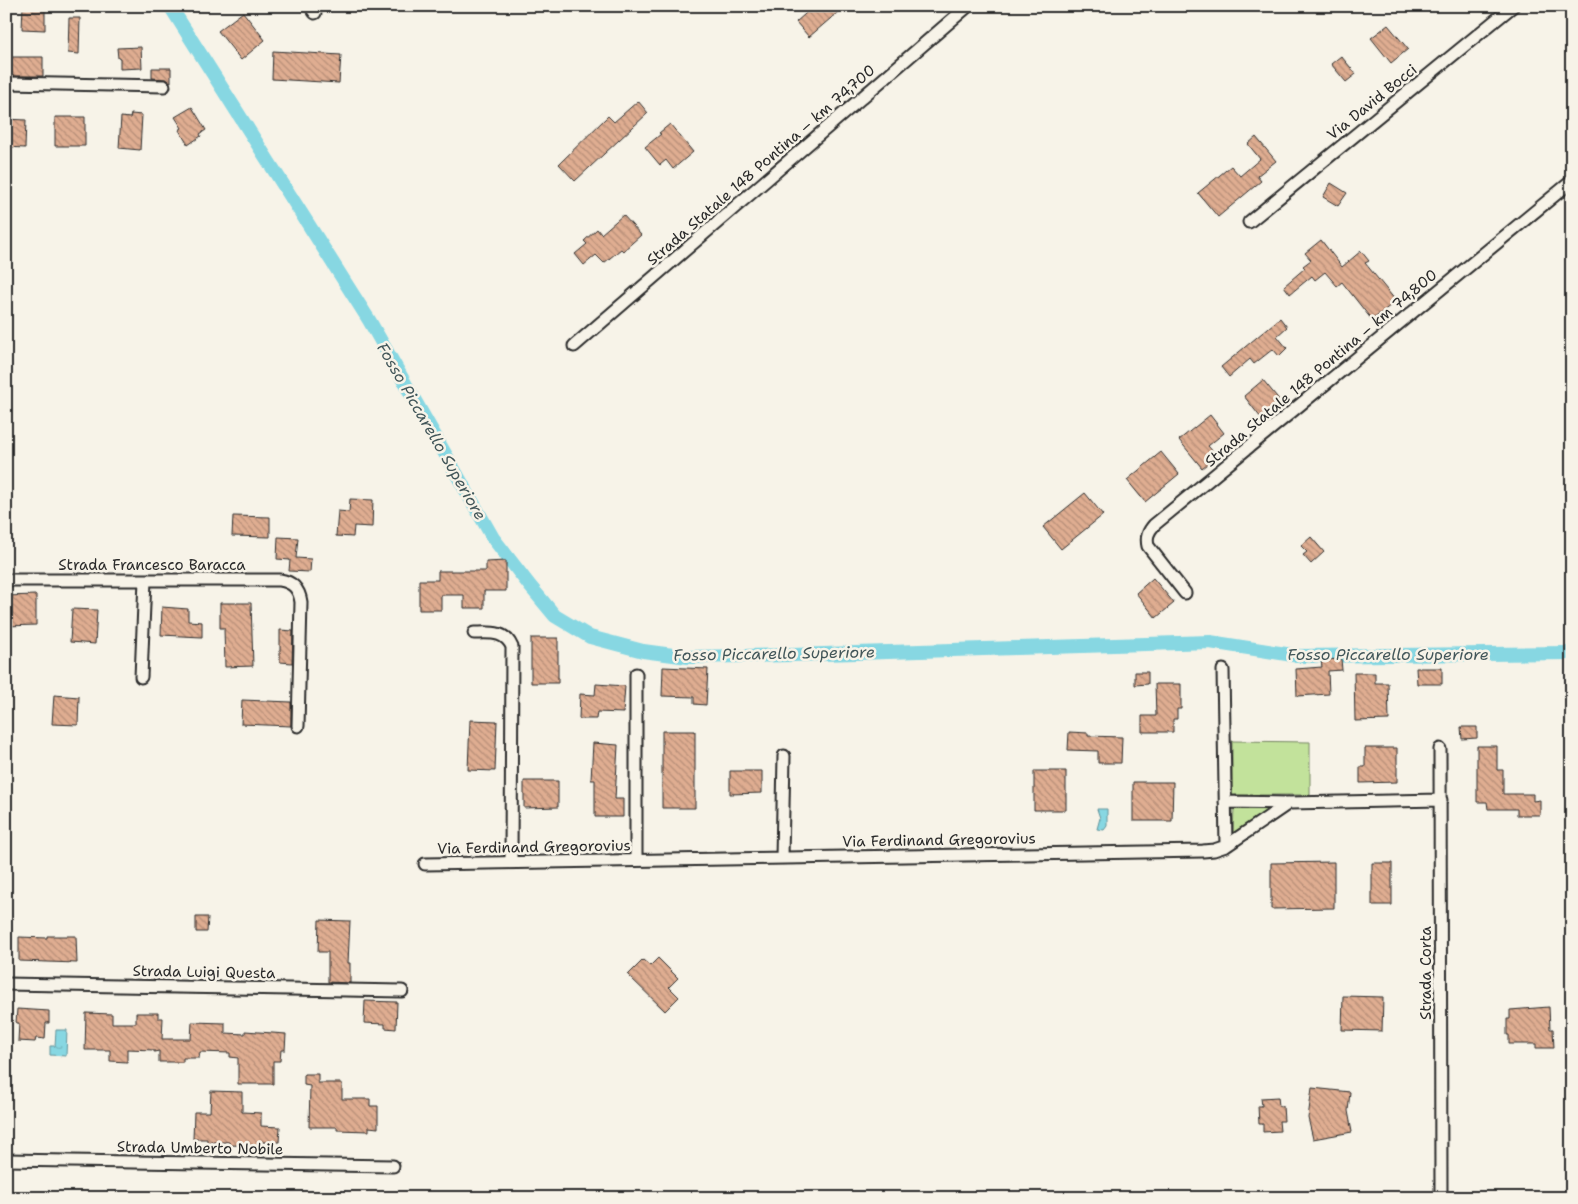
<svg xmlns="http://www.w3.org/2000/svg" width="1578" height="1204" font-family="'Shantell Sans',sans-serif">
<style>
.green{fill:#c2e29b;stroke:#768663}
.water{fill:url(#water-ripples);stroke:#629299}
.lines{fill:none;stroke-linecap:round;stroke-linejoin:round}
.canal{stroke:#87d7e2;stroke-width:14}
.building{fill:url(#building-back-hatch);stroke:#2b2b2b}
.street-casing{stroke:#2b2b2b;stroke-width:15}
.street{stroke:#f7f3e8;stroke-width:11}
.labels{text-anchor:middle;stroke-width:5;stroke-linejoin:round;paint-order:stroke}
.street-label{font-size:15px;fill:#2b2b2b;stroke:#f7f3e8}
.water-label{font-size:16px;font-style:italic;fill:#425659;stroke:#f7f3e8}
</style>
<defs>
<pattern id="water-ripples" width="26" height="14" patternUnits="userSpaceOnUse" patternTransform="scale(1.25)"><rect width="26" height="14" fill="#87d7e2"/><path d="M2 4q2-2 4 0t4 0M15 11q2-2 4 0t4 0" fill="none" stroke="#75b9c2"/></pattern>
<pattern id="building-back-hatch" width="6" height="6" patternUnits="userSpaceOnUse" patternTransform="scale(1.25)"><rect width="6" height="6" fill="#dfad91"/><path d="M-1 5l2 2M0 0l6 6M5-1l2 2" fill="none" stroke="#b58d77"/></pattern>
</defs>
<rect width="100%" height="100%" fill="#f7f3e8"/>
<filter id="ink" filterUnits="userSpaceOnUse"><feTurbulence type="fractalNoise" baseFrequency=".02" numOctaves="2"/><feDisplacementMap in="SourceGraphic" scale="10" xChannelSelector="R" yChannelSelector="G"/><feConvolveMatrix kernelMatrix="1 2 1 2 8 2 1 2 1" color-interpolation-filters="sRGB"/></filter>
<g filter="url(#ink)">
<!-- green -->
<path class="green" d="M1232,741l78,1v53h-78z
M1234,809h34l-35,24z"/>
<!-- water -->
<path class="water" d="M1097,809h10v17l-3,4 -7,-1 3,-11z
M56,1030h11l-1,26 -16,-1v-9h5z"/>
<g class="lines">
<!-- canal -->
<path class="canal" d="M170,6l199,314 124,218 37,48 25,30 35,21 53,14 45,6 104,-2 418,-13 89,14 273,-3"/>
</g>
<!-- building -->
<path class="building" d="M23,6h22v24l-23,-1z
M814,6h31l-36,31 -13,-15z
M243,12l22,28 -24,20 -23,-29z
M69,18h11l-1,36 -11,-1z
M1388,25l20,24 -17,14 -20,-25z
M141,47l1,21 -22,1v-11h-2l-1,-10z
M273,51l68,4 -2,28 -67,-4z
M1341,56l15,18 -10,8 -15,-18z
M6,57h37v19h-37z
M152,68h19v14l-6,-3 -13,-1z
M638,101l10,12 -73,68 -16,-17 49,-48 6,6z
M192,107l14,23 -6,4 1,2 -13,9 -9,-15 3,-2 -7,-11z
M131,114l11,1 -2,35 -21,-2 2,-31 9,1z
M55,117h30v29h-30z
M6,119l20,1 -1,28 -19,-1z
M670,124l23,28 -20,17 -7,-9 -6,5 -15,-18 16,-13 -2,-1z
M1256,137l20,24 -19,15 4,5 -43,36 -20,-24 33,-27 9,10 20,-17 -12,-15z
M1331,183l16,10 -9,13 -15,-9z
M623,215l18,20 -18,16 -2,-2 -17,14 -8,-8 -12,10 -9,-11 12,-10 -3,-3 13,-12 4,5z
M1321,240l21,27 19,-16 8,10 -4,2 31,38 -24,19 -30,-38 -5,4 -12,-14 -10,8 -3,-4 -22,18 -6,-8 21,-18 -2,-2 8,-6 -6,-7z
M1280,318l7,9 -10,9 10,12 -8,8 -6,-7 -19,15 -4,-5 -21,18 -8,-10z
M1263,380l18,22 -20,16 -17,-22z
M1210,415l14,18 -16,13 9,10 -15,12 -23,-28z
M1161,452l18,22 -34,28 -18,-22z
M1085,493l18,22 -42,34 -18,-22z
M350,499l23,1 -1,27 -18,-1 -1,11 -17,-1 2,-25 11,1z
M233,516l37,1v20l-38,-1z
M278,537l20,1 -2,20 15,1 -1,13 -21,-1 1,-11 -13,-1z
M1311,537l13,15 -13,12 -8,-9 4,-3 -6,-6z
M506,561v30h-22v17h-20v-13h-23v15h-22v-30h19v-9h48v-9z
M1153,578l21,25 -18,15 -20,-25z
M36,595v30l-30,1v-30z
M220,603h31l2,63 -28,1 -1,-39h-4z
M162,607l26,2v12l14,1v15l-41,-2z
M72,609l25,1 -2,34 -25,-2z
M280,630l13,1 -1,32 -12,-1z
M531,638h27v45h-27z
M1341,659l1,11 -14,1 1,23 -32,2 -1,-27 26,-2 -1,-7z
M663,667l45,2 -2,36 -12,-1v-7l-32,-1z
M1416,668h26v16h-25z
M1135,672h13v12l-13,1z
M1354,673h21v10h13l1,37 -34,1z
M596,684l29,2 -2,27 -26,-1 -1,7h-17l1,-25 15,1z
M1155,684h26v25h-4v10h-4v13h-31v-16h14z
M54,695l25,2 -1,28 -26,-1z
M242,700l49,2v24l-50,-2z
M470,720l27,1 -2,50 -27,-1z
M1461,727h16v11l-15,1z
M662,731h33v77h-33z
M1069,732l19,1v3l34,1 -1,26h-23v-12l-30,-1z
M593,743l25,2 -3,54h8v18h-28v-37h-4z
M1477,746h20v24h6v24h30v7l7,-1v15h-23v-6h-29l-1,-7h-10z
M1365,748h32v34l-37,1v-16h5z
M730,771h32v22l-32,1z
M1034,771h32v39h-32z
M524,781h34v26l-34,1z
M1133,782h40l-1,39h-39z
M1334,862v46l-63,1v-46z
M1372,863h20v42h-20z
M196,917h12l-1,15h-11z
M319,920l31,1 -2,42h2v20l-22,-1v-30h-10z
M47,936h29l1,27 -58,-2v-24l28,1z
M658,958l20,20 -9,9 10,10 -14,14 -37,-36 15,-15 7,6z
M1343,996l40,1 -1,34 -40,-1z
M365,1001l32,1 -1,27 -11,-1v-4l-21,-1z
M1549,1007l1,22h3l1,19h-18v-4h-27v-9h-2v-16h3v-9z
M17,1009l32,2v12h-3l-1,16 -9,-1 -1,4 -17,-1 1,-18h-3z
M86,1013l26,1v9h24v-10h22v5h5l-1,21h29l1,-17 33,1v10l20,1v-3l41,3 -1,16h-4l-1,11h-7v23h-35v-26l-8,-1v-4l-30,-1 -1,6h-16v4h-24v-11l-5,1v-2l-27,-1v13l-17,-1v-11h-25z
M304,1074h14v9h24v16h28v7h8v22l-9,-1v4l-32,-1v-3h-28l1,-41 -6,-1z
M1312,1088l38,4 -2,19 4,21 -39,7 -5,-21z
M211,1091l31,1v20l19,1v13l19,1 -1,15h-18l-1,4 -31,-1v-3h-22v-3h-14l1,-27h16z
M1278,1097l1,9h4l1,15h-5l1,10 -17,1v-8h-4l-1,-18h4l-1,-8z"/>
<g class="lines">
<!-- street casing -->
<g class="street-casing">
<path id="street" d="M310,6l5,7
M6,83l158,3
M1249,222l264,-216
M574,346l394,-340
M6,580h274c13,2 19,9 21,22l-3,124
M1185,593l-37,-47c-2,-9 0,-14 6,-21l418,-344
M474,633c15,0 31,-3 38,14l-1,215
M1223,670l3,176
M636,674v186
M141,677l4,-97
M1440,749l1,449
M1225,802l63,1
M782,858l2,-102
M425,864l778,-13 11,-1 12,-4 63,-43 152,-3
M6,984l396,7
M6,1160l387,6"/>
</g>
<!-- street -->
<use href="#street" class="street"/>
</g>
</g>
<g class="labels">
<!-- street labels -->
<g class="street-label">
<text transform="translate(1372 102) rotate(-39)" y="5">Via David Bocci</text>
<text transform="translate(761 165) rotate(-41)" y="5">Strada Statale 148 Pontina – km 74,700</text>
<text transform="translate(1321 368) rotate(-40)" y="5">Strada Statale 148 Pontina – km 74,800</text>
<text x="152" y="570">Strada Francesco Baracca</text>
<text transform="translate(939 840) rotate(-1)" y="5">Via Ferdinand Gregorovius</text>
<text transform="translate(534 847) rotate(-1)" y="5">Via Ferdinand Gregorovius</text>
<text transform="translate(204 972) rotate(1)" y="5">Strada Luigi Questa</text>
<text transform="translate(1426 973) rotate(-90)" y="5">Strada Corta</text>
<text transform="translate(200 1148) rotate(1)" y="5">Strada Umberto Nobile</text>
</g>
<!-- water labels -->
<g class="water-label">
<text transform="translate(432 431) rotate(60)" y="6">Fosso Piccarello Superiore</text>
<text transform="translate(774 653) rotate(-1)" y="6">Fosso Piccarello Superiore</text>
<text x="1388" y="660">Fosso Piccarello Superiore</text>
</g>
</g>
<!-- margin -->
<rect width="1578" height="1204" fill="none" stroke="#f7f3e8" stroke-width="25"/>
<rect x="12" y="12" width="1553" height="1179" fill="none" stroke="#2b2b2b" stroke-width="2" filter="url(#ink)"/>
</svg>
